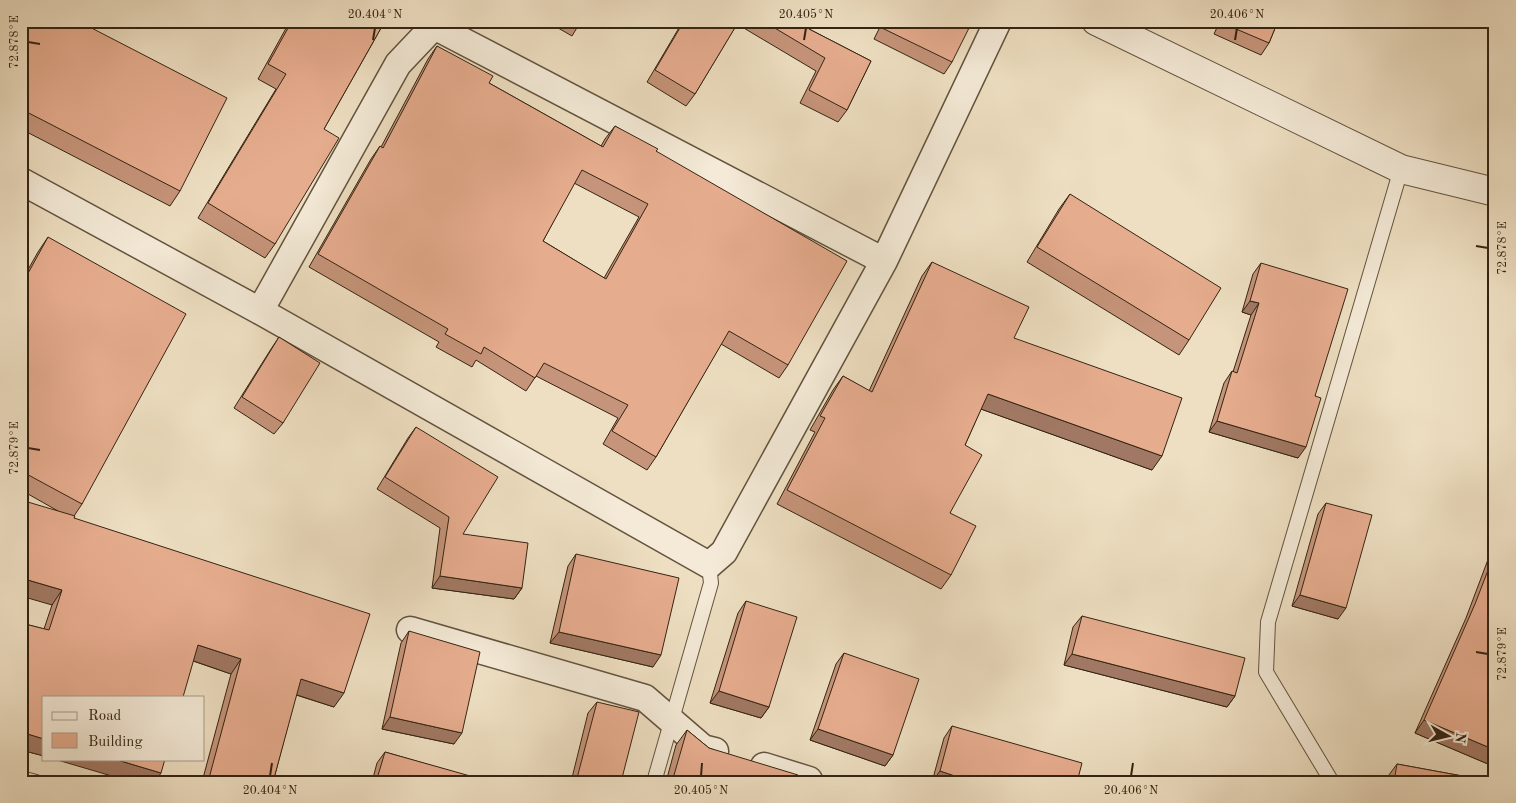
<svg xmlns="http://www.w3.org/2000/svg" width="1516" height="803" font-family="'Old Standard TT',serif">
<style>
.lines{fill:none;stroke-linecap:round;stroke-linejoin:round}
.service-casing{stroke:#62533e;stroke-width:16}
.minor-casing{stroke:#62533e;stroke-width:29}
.tertiary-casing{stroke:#62533e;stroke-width:30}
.service{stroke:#f4ead7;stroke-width:14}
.minor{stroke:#f4ead7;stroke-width:26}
.tertiary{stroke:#f4ead7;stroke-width:28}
.wall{fill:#c6947a;stroke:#342412;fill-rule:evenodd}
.shaded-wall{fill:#a17863;stroke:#342412}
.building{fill:#e6ac8e;stroke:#342412;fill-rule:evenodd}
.ticks{fill:none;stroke:#342412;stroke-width:2}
.neatline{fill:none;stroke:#342412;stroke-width:2}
.ticks-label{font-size:12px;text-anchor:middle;fill:#342412}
</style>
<rect width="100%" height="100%" fill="#eedfc2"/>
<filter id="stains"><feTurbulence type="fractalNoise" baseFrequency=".004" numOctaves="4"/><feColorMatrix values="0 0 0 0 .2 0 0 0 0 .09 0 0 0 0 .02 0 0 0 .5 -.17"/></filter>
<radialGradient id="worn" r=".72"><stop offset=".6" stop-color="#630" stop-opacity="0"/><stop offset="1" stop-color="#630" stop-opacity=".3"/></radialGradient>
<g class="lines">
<!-- service casing -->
<g class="service-casing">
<path id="service" d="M21,778l15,4
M654,782l57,-199 -2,-18
M1332,782l-66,-110 2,-50 133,-453"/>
</g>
<!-- minor casing -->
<g class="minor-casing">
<path id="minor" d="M21,181l239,130 449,254 15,-13 160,-291 114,-240
M260,311l138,-247 36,-38 450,235
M410,630l235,68 58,50 12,3
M764,766l45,14"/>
</g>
<!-- tertiary casing -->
<g class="tertiary-casing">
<path id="tertiary" d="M1096,21l305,148 94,23"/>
</g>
<!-- service -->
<use href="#service" class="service"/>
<!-- minor -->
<use href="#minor" class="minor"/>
<!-- tertiary -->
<use href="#tertiary" class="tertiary"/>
</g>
<!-- wall -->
<path class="wall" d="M21,21l159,170 -10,15 -149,-77z
M290,21h95l-61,108 -49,115 -10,14 -67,-40 78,-129 -18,-10z
M546,21h35l-9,15z
M683,21h130l-4,8 62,32 -24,49 -9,12 -38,-19 16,-32 -79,-47 -42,70 -9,12 -39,-24z
M883,21h73l-4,41 -8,12 -70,-35z
M1220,21h58l-9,22 -8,12 -47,-21z
M437,46l52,37 112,63 4,-7 10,-13 41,25 132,214 -9,13 -58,-34 -65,113 -9,13 -44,-26 15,-26 -82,-42 -10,15 -50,-31 -4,7 -36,-20 3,-5 -130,-75 62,-108 9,-13 1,1 47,-88zM574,183l65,34 -35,61 -61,-37z
M1070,194l119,146 -10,15 -152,-93 32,-53z
M48,237l34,267 -8,12v2l260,189 -38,-12 -23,87h-71l29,-108 -38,-13 -149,95 -23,-6v-127l23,6 8,-24 6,-94 -37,-21v-208l17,-30z
M932,262l82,76 138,132 -171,-61 -16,36 -15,68 1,62 -10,14 -164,-85 38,-72 -5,-2 23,-40 10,-14 26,15 53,-115z
M1261,263l54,133 -17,62 -89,-26 15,-49 8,-12 1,1 18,-57 -9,-3 11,-38z
M279,337l4,86 -9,11 -40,-26 37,-59z
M416,427l47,107 59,54 -8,11 -82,-11 8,-60 -63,-39 31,-51z
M1326,503l12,116 -46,-13 26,-92z
M1495,541v226l-80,-34 51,-115z
M576,554l77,113 -103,-24 18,-77z
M746,601l23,106 -8,11 -51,-15 28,-90z
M1082,616l153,80 -8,11 -163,-42 9,-38z
M409,631l45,113 -72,-15 19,-86z
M844,653l49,102 -8,11 -75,-26 26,-76z
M597,702l24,80h-50l17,-69z
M952,726l125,56h-145l12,-44z
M687,730l22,18 88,34h-131l10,-37z
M385,752l103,30h-116l5,-19z
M1397,764l98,18h-109v-3z"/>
<!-- shaded-wall -->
<path class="shaded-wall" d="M1250,301l9,2 -8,12 -9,-3z
M988,394l174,62 -10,14 -174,-62z
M1217,421l89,26 -8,11 -89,-26z
M440,576l82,12 -8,11 -82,-11z
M21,578l41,12 -10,15 -31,-9z
M1300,595l46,13 -8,11 -46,-13z
M559,632l102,23 -8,12 -103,-24z
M198,645l43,14 -10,15 -43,-15z
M1072,654l163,42 -8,11 -163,-42z
M301,679l43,14 -10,14 -43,-14z
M719,691l50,16 -8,11 -51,-15z
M390,717l72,16 -8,11 -72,-15z
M1424,720l71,30v17l-80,-34z
M818,729l75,26 -8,11 -75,-26z
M21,732l23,7v17l-23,-6z
M54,759h60l47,14 -6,9h-23z
M940,771l15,5 -4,6h-19z"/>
<!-- building -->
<path class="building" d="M21,21h57l149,77 -47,93 -159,-82z
M292,21h93l-61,108 15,9 -64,106 -67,-41 78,-129 -18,-10z
M684,21h55l-44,73 -40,-24z
M763,21h50l-4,8 62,32 -24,49 -38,-20 16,-32z
M885,21h71l13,7 -17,34 -70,-34z
M1223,21h55l-9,22 -47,-20z
M437,46l56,30 -4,7 114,64 12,-21 43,23 -2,2 191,110 -59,104 -59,-34 -73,126 -44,-26 16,-26 -84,-42 -9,15 -51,-31 -3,7 -36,-20 3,-5 -130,-75 62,-108 3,2zM582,170l66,34 -42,75 -63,-38z
M1070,194l151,94 -32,52 -152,-93z
M48,237l138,77 -104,190 -61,-33v-185z
M932,262l97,45 -15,31 168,60 -20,58 -174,-62 -23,51 17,10 -32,58 26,13 -25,49 -164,-85 38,-72 -5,-2 23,-40 29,16z
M1261,263l87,26 -33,107 6,2 -15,49 -89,-26 15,-50 5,2 22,-70 -9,-2z
M279,337l41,26 -37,60 -41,-26z
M416,427l82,50 -35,57 65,9 -6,45 -82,-12 9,-59 -64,-40z
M21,500l54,16 -1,2 296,96 -26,79 -43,-14 -28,103h-65l33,-123 -43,-14 -15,52h-139v42l-23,-7v-109l28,7 13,-40 -41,-12z
M1326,503l46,12 -26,93 -46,-13z
M1495,552v198l-71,-30 51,-116z
M576,554l103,24 -18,77 -102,-23z
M746,601l51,16 -28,90 -50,-16z
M1082,616l163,42 -10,38 -163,-42z
M409,631l71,21 -18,81 -72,-16z
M844,653l75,26 -26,76 -75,-26z
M597,702l42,10 -18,70h-45z
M952,726l130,37 -5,19h-124l2,-6 -15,-5z
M687,730l22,18 89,27 -1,7h-125z
M385,752l103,29v1h-112z
M114,759h51l-4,14z
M1397,764l98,18h-101z"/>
<!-- ticks -->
<path class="ticks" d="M373,40l2,-12M804,40l2,-12M1235,40l2,-12M28,42l12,2M1476,246l12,2M28,448l12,2M1476,652l12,2M270,776l2,-13M701,776l1,-13M1131,776l2,-13"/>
<!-- margin -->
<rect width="1516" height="803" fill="none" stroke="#eedfc2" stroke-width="55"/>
<!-- legend -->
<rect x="42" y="696" width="162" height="65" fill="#f4ead7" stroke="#a79b88"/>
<rect x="52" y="712" width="25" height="8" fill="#f4ead7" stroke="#a79b88"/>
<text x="88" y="720" font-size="15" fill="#342412">Road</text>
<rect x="52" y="733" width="25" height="15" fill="#e6ac8e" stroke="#a79b88"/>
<text x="88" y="746" font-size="15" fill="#342412">Building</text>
<!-- north arrow -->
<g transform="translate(1448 736) rotate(98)" stroke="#f4ead7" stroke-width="4" paint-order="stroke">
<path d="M0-4L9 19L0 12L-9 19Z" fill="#342412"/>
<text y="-8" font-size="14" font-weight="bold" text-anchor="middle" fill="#342412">N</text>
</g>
<rect x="28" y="28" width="1460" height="748" class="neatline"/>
<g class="ticks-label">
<text x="375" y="18">20.404°N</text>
<text x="806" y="18">20.405°N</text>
<text x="1237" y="18">20.406°N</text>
<text transform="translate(14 42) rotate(-90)" y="4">72.878°E</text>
<text transform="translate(1502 248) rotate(-90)" y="4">72.878°E</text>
<text transform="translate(14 448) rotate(-90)" y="4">72.879°E</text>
<text transform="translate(1502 654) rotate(-90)" y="4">72.879°E</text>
<text x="270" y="794">20.404°N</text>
<text x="701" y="794">20.405°N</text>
<text x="1131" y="794">20.406°N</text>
</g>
<rect width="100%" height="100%" filter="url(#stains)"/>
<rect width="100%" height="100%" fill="url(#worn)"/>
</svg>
